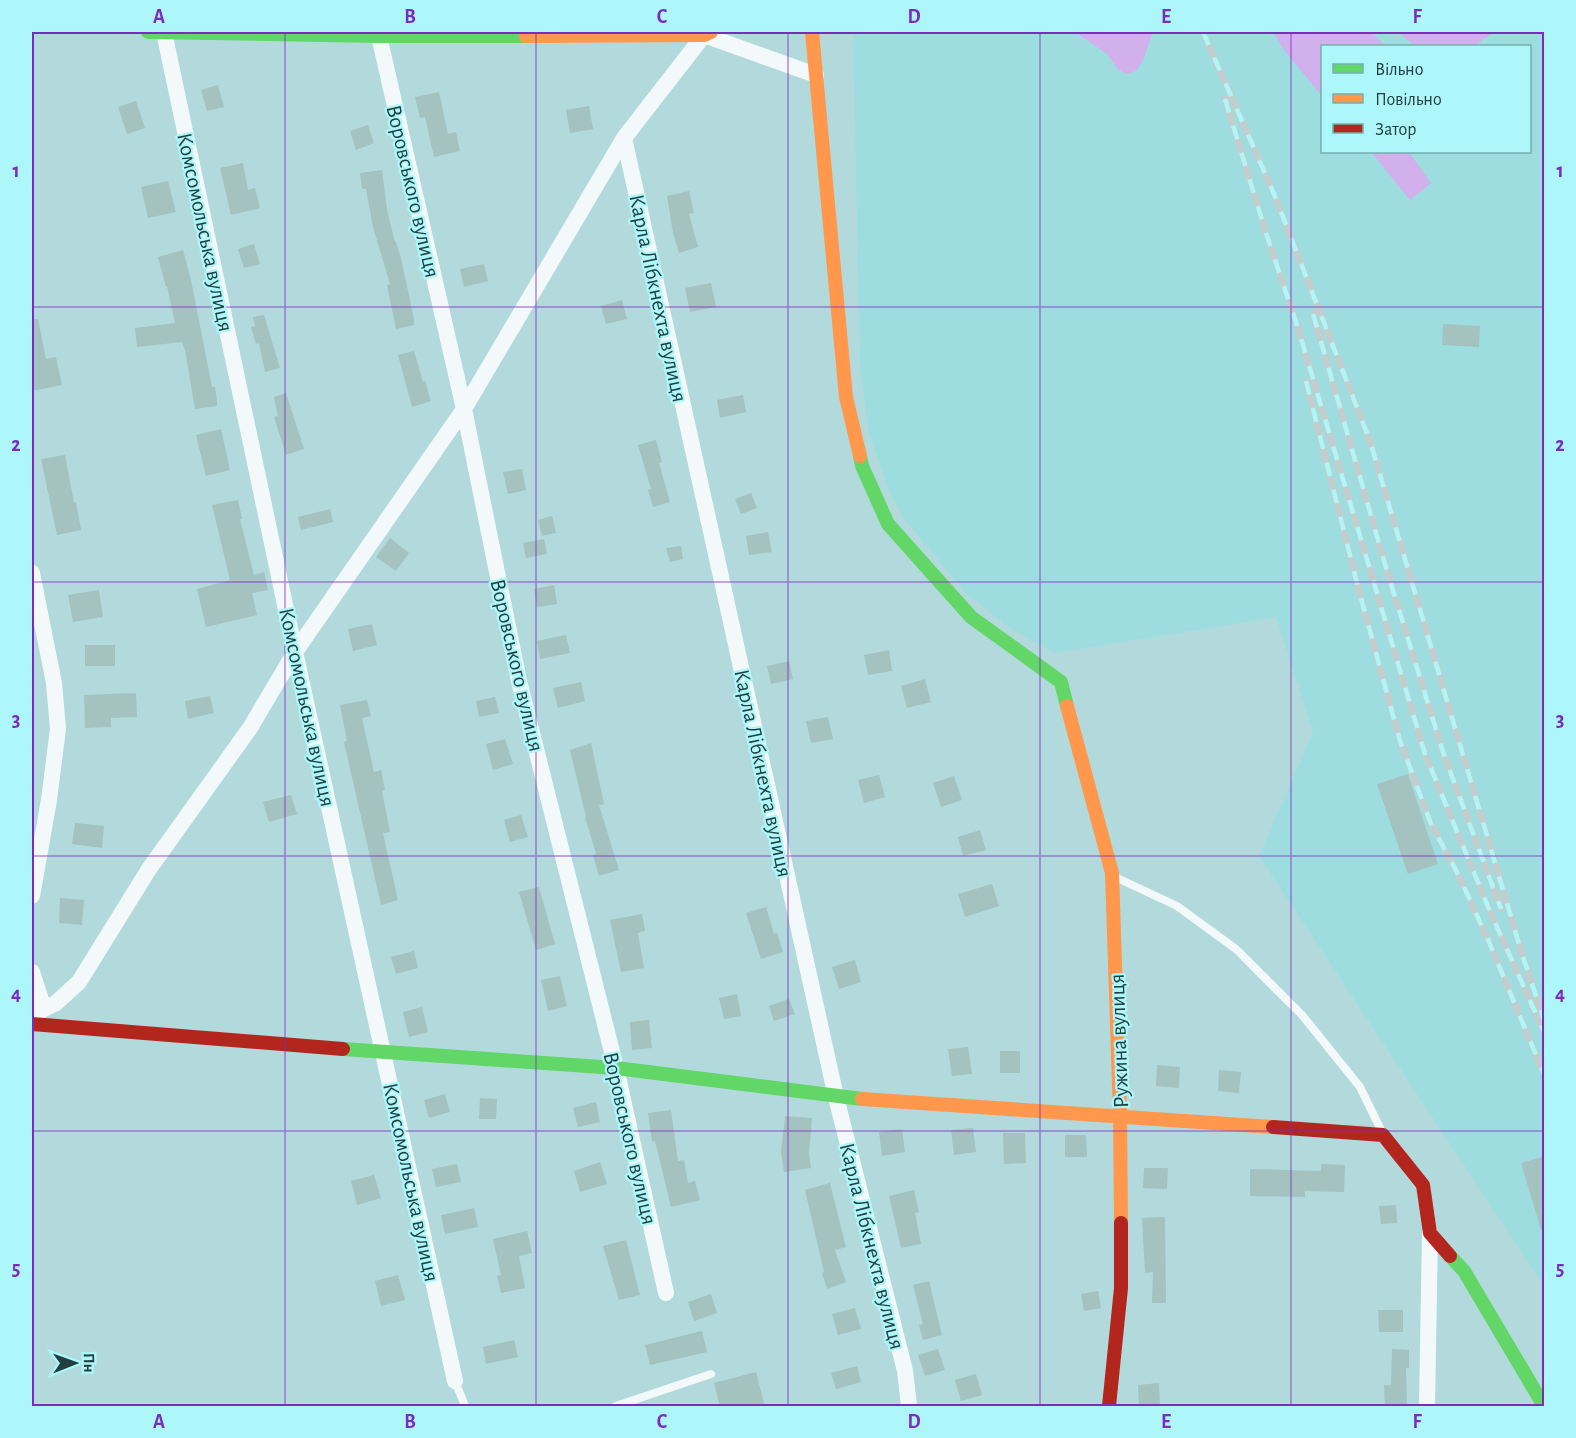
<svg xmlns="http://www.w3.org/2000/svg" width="1576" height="1438" font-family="'Alegreya Sans',sans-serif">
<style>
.built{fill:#9ddde0;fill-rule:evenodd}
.water{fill:#d2b0eb}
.building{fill:#a3c2c0}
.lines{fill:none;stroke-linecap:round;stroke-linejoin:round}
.lane{stroke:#f3f9fa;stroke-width:8}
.street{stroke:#f3f9fa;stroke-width:16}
.fast{stroke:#63d668;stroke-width:14}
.slow{stroke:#ff974d;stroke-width:14}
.jam{stroke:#b3261e;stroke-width:14}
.rail-casing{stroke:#c2cece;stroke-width:7}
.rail{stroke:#adf7fa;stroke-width:4.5;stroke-dasharray:14;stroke-linecap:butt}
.grid{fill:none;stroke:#7b2cbf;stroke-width:1.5;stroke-opacity:0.55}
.labels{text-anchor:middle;stroke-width:4.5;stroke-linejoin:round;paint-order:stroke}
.street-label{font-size:22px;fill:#224041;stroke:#adf7fa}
.neatline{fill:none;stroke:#7b2cbf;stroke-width:2}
.grid-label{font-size:20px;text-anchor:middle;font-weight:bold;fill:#7b2cbf}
</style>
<rect width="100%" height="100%" fill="#b2dadc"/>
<!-- built -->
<path class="built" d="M853,32h691v1248l-3,1 -282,-425 54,-124 -37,-115 -222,36 -46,-26 -42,-34 -64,-77 -14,-28 -20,-57 -8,-68zM1322,46h208v106h-208z"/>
<!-- water -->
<path class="water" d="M1075,32h78l-10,28 -7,11 -11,3 -8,-6 -10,-14z
M1273,32h99l13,14h-63v50l-38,-46z
M1398,32h96l-20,14h-59z
M1371,152h38l22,31 -21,17z"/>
<!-- building -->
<path class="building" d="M218,85l6,22 -17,4 -6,-21z
M439,92l9,42 8,-2 4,19 -26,6 -9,-40 -5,1 -5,-21z
M136,101l9,27 -18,6 -9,-27z
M589,106l4,23 -23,4 -4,-23z
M368,125l6,18 -18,7 -6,-19z
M243,163l5,27 7,-2 5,20 -29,7 -11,-47z
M382,170l5,40 8,32h1l5,16 13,61v6l-18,4 -9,-44 3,-1 -17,-57 -7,-38h-4l-2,-16z
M168,181l8,31 -28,6 -7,-31z
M689,191l5,22 -5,1 9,33 -19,6 -6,-20 -6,-37z
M254,244l6,20 -16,4 -6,-19z
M183,250l8,30 21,107h3l2,13v6l-22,3 -10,-59 -3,-8 -45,5 -2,-19 40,-5 -8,-37 -1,1 -8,-30z
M484,264l4,17 -24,6 -4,-18z
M711,283l5,24 -26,5 -5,-24z
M622,300l5,19 -21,5 -5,-18z
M264,315l16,53 -15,4 -6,-29 -3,1 -5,-17 4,-1 -2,-9z
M32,319h6l8,40 10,-2 6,28 -30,6z
M1443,324l37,2 -1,21 -37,-2z
M414,351l9,31 2,-1 6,20 -19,6 -14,-52z
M286,393l18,56 -18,6 -12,-38 4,-1 -4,-19z
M743,395l3,17 -26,6 -3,-18z
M221,429l9,41 -24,6 -10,-41z
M656,440l6,22 -3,1 11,39 -17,5 -5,-17 3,-1 -13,-44z
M65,455l9,48 2,-1 5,28 -24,5 -16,-76z
M522,469l4,21 -18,4 -5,-22z
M751,493l6,15 -16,6 -6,-15z
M238,500l4,19h-2l14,56 10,-3 4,18 -16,3 5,22 -51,12 -9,-38 33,-9 -18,-75z
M330,509l3,13 -32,8 -3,-13z
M552,516l4,17 -14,3 -4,-16z
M768,532l4,20 -23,3 -3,-19z
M390,538l19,15 -13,18 -20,-14z
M544,539l3,15 -21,4 -3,-15z
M681,546l2,13 -13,3 -4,-14z
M554,585l3,19 -20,3 -3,-18z
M99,590l4,27 -30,5 -5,-27z
M372,624l5,21 -24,6 -5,-22z
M566,635l4,18 -30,6 -3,-18z
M85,645h30v21h-30z
M889,650l3,21 -24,4 -4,-20z
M789,661l4,18 -22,5 -4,-18z
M925,679l6,23 -24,6 -6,-22z
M581,682l4,19 -27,7 -5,-20z
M136,693l1,24 -26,1v9l-26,1 -1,-33z
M210,696l4,17 -26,6 -3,-18z
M495,697l4,16 -20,4 -3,-16z
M367,700l4,16 -9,2 12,54 7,-2 4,20 -3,1 8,41 -7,1 15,67 -17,5 -37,-163 3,-1 -7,-36z
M828,717l5,22 -22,4 -5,-22z
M505,739l8,25 -20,6 -7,-26z
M591,743l13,61 -5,1 20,65 -20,6 -6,-21 3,-1 -11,-37h1l-16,-67z
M1408,774l30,90 -30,10 -31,-90z
M879,775l6,22 -21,6 -6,-23z
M954,776l8,24 -21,7 -8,-24z
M291,795l6,19 -28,8 -6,-20z
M521,815l7,22 -18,5 -6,-22z
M75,823l29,3 -2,22 -30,-4z
M980,830l6,20 -23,6 -5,-19z
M992,884l7,22 -34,11 -7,-23z
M539,887l16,57 -19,6 -17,-58z
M60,898l24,2 -2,25 -23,-2z
M766,907l8,27 3,-1 6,19 -22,7 -15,-46z
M642,914l3,17 -7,2 6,35 -23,4 -11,-52z
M414,951l4,17 -22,6 -5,-17z
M855,960l6,22 -22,7 -7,-22z
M560,976l7,30 -19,5 -7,-31z
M737,994l4,22 -17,3 -5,-21z
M789,999l6,15 -21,7 -5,-15z
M422,1007l6,25 -19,5 -6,-25z
M649,1020l3,28 -20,2 -2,-28z
M968,1047l4,27 -20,2 -4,-27z
M1000,1051h20v22h-20z
M1157,1065l23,2 -1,21 -23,-2z
M1219,1070l22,2 -2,21 -21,-2z
M445,1094l5,18 -21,6 -5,-18z
M480,1098l17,1 -1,20h-17z
M596,1102l4,20 -22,5 -5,-19z
M671,1110l7,51 6,-1 4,23 7,-2 5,19 -29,7 -16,-66 -3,1 -4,-29z
M785,1116l27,2 -3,36 2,14 -27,4 -3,-20z
M973,1128l3,24 -22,3 -3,-25z
M902,1129l3,23 -23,4 -3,-24z
M1003,1133h22l1,30 -22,1z
M1065,1135h21l1,22h-22z
M1545,1156v73l-4,1 -20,-67z
M600,1162l7,22 -27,8 -6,-21z
M457,1164l4,18 -25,5 -4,-18z
M1321,1164l24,1 -1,27 -39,-1v6l-55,-1v-27l71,2z
M1144,1168h24l-1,21 -24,-1z
M374,1175l7,23 -24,7 -6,-24z
M830,1183l16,64 -11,3 11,32 -19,7 -5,-16 2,-1 -19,-82z
M914,1190l5,22 -4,1 6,31 -20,4 -12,-52z
M1396,1205l1,18 -16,1 -2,-18z
M474,1208l4,19 -33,7 -4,-19z
M1165,1217l1,86h-14l1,-31 -8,1 -3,-55z
M527,1231l5,22 -13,3 6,32 -24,5 -4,-17 4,-1 -8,-36z
M626,1240l14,55 -21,5 -16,-54z
M398,1275l7,25 -24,6 -6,-25z
M929,1281l13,54 -19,5 -4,-15 4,-1 -10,-39z
M1098,1291l3,17 -17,3 -3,-17z
M711,1294l6,19 -23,8 -6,-19z
M855,1308l6,21 -23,6 -6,-21z
M1378,1310h25v22h-24z
M702,1331l5,21 -57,13 -5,-20z
M514,1340l4,17 -32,7 -3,-17z
M938,1349l7,21 -20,6 -7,-21z
M1392,1349l17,1v18h-3l1,39h-22l-1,-22h7z
M857,1366l4,16 -25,7 -5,-16z
M756,1372l9,35h-45l-6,-24z
M976,1374l6,21 -21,6 -6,-21z
M1159,1383l1,24h-21l-1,-22z"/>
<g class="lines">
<!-- lane -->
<path class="lane" d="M1115,877l62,29 59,43 66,66 58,72 22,45
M455,1381l10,25
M616,1406l95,-32"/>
<!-- street -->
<path class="street" d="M164,32l131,620 160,729
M379,36l85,373 55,272 97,387 50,225
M624,138l212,959 69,274 4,35
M32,573l22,110 4,46 -9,71 -17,96
M32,972l12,37
M32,1015l24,-12 23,-21 70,-113 101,-141 45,-76 169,-243 160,-271 80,-103 112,40
M1427,1406l3,-173"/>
<!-- fast -->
<path class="fast" d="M148,32l231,4h147
M860,456l2,10 26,58 83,93 90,65 6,24
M343,1049l273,19 246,31
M1450,1256l14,15 80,135"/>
<!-- slow -->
<path class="slow" d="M812,32l34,365 14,59
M526,36l178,-1 7,-3
M1067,706l45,167 8,242 1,108
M862,1099l411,28"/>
<!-- jam -->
<path class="jam" d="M32,1024l311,25
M1273,1127l110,8 40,50 7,48 20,23
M1109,1406l12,-118v-65"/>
<!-- rail casing -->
<g class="rail-casing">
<path id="rail" d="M1203,32l71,162 96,247 152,513 22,66
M1225,99l40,131 32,95 128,429 64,155 55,123
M1313,314l74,257 56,181 58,157
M1306,381l52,206 42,154 31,83 29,54 29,64 55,132"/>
</g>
<!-- rail -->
<use href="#rail" class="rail"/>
</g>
<!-- grid -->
<path class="grid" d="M285,32v1374M536,32v1374M788,32v1374M1040,32v1374M1291,32v1374M32,307h1512M32,582h1512M32,856h1512M32,1131h1512"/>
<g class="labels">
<!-- street labels -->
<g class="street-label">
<text transform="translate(414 191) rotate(77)" y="8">Воровського вулиця</text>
<text transform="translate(206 232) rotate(78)" y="8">Комсомольська вулиця</text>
<text transform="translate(659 298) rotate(78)" y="8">Карла Лібкнехта вулиця</text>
<text transform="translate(518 665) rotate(77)" y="8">Воровського вулиця</text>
<text transform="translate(308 707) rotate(78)" y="8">Комсомольська вулиця</text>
<text transform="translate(764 773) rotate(78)" y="8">Карла Лібкнехта вулиця</text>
<text transform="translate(1118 1041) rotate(-92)" y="8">Ружина вулиця</text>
<text transform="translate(631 1138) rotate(77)" y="8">Воровського вулиця</text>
<text transform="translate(412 1182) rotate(78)" y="8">Комсомольська вулиця</text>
<text transform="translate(873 1246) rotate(76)" y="8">Карла Лібкнехта вулиця</text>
</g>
</g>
<!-- border -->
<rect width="1576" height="1438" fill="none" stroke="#adf7fa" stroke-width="66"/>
<!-- legend -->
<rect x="1321" y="45" width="210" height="108" fill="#adf7fa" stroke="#75aeb0" stroke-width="1.5"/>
<rect x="1333" y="64" width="30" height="9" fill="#63d668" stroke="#75aeb0" stroke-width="1.5"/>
<text x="1375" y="75" font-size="18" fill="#224041">Вільно</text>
<rect x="1333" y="94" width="30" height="9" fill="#ff974d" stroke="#75aeb0" stroke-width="1.5"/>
<text x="1375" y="105" font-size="18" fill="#224041">Повільно</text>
<rect x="1333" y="124" width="30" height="9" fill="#b3261e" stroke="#75aeb0" stroke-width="1.5"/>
<text x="1375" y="135" font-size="18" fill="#224041">Затор</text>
<!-- north arrow -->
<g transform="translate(75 1363) rotate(89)" stroke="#adf7fa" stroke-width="4.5" paint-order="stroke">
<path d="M0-4.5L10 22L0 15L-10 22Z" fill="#224041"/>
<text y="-9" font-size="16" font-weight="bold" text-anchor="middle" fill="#224041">Пн</text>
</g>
<rect x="33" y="33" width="1510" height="1372" class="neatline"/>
<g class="grid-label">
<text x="159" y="23">A</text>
<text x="410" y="23">B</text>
<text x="662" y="23">C</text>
<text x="914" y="23">D</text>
<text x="1166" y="23">E</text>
<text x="1417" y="23">F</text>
<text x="16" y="177">1</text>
<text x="1560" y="177">1</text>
<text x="16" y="451">2</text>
<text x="1560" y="451">2</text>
<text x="16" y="726">3</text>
<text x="1560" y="726">3</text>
<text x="16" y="1000">4</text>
<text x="1560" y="1000">4</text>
<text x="16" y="1275">5</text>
<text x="1560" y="1275">5</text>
<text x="159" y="1428">A</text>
<text x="410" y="1428">B</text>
<text x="662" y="1428">C</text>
<text x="914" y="1428">D</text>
<text x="1166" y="1428">E</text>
<text x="1417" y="1428">F</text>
</g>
</svg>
